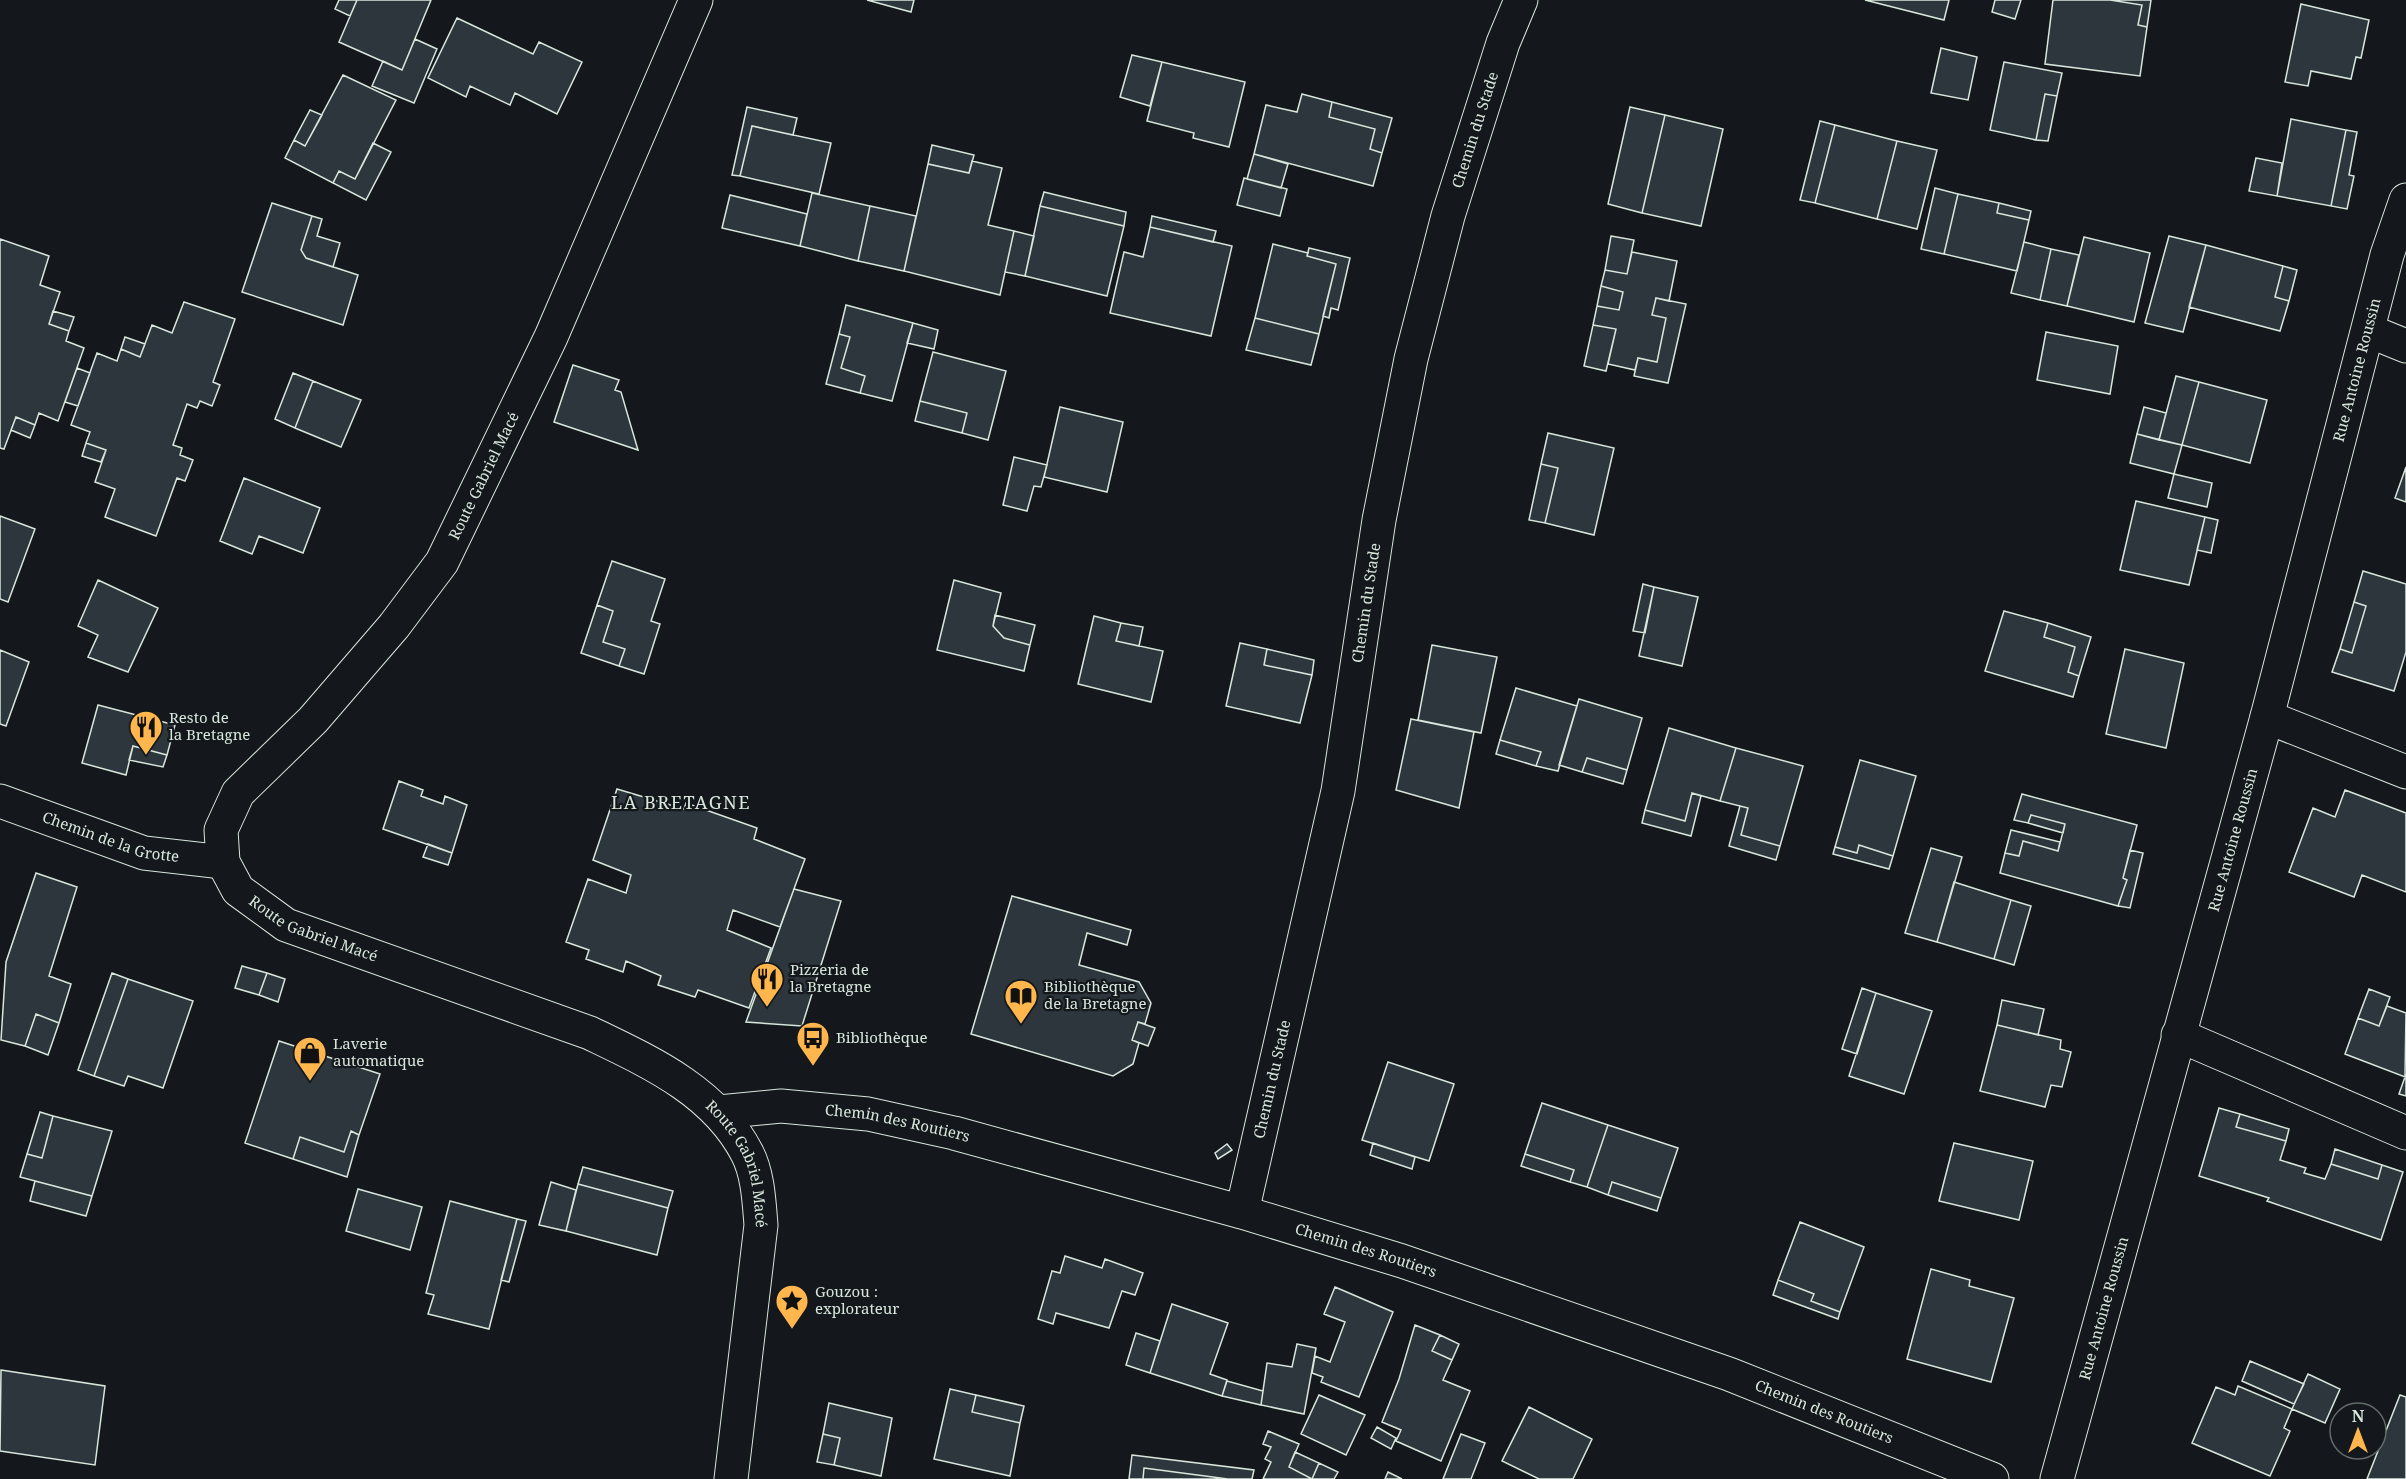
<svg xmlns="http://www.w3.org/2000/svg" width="2406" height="1479" font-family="'Noto Serif',serif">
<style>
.building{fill:#2c363c;stroke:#d8e6dc;stroke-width:1.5}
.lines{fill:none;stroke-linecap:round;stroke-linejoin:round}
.minor-casing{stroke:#d8e6dc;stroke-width:35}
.major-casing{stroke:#d8e6dc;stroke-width:35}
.minor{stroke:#14181c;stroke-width:33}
.major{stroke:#14181c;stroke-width:33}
.labels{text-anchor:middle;stroke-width:4.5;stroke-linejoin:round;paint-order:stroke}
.street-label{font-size:15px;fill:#d8e6dc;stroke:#14181c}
.poi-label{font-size:15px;fill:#d8e6dc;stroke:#14181c;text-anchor:start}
.quarter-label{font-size:18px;letter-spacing:1.5px;fill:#d8e6dc;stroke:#14181c}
</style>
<rect width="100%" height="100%" fill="#14181c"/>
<!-- building -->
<path class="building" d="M339,0h18l-7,16 -15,-7z
M357,0h74l-29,70 -63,-28z
M867,0h47l-3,12z
M1865,0h84l-5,20z
M1995,0h26l-6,19 -23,-7z
M2053,0h57l32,5 -4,20 9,2 -7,49 -95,-12z
M2110,0h41l-4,27 -9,-2 4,-20z
M2301,4l68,16 -8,38 -5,-1 -5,22 -40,-8 -3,15 -23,-4z
M457,18l76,36 6,-12 43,20 -25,52 -42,-21 -5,12 -40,-19 -4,11 -38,-19z
M415,39l22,10 -23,54 -42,-17 11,-25 19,9z
M1941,48l36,9 -9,43 -37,-7z
M1132,55l30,7 -12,44 -30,-9z
M1162,62l83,20 -16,65 -36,-9 1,-5 -47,-12z
M2004,62l58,11 -5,23 -12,-2 -9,46 -46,-10z
M343,75l53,25 -41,79 -16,-8 -6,12 -48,-25 9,-18 11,6z
M1302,94l30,8 -3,15 46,12 -5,20 12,4 -9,33 -119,-32 12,-49 31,7z
M2045,94l12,2 -9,45 -12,-1z
M1332,102l60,16 -10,35 -12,-4 5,-20 -46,-12z
M747,107l50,11 -4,17 -41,-9 -12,50 -8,-1z
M1630,107l35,8 -23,98 -34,-9z
M310,110l12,5 -17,31 -11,-6z
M1665,115l58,14 -22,97 -59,-13z
M2291,119l55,11 -15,76 -54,-10z
M1820,121l15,4 -20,78 -15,-3z
M1835,125l62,16 -20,78 -62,-16z
M752,126l79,17 -12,51 -79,-18z
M2346,130l11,2 -8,43 5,1 -7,33 -16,-3z
M1897,141l40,9 -20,79 -40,-10z
M373,143l18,9 -25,48 -33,-17 6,-12 16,8z
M932,145l42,10 -5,18 -41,-9z
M1254,154l34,10 -7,24 -34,-9z
M2256,158l26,5 -5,33 -28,-5z
M972,161l30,7 -14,57 26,6 -14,64 -96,-24 24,-107 41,9z
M1244,178l43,11 -7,27 -43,-11z
M1935,188l23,6 -14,60 -23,-5z
M1044,192l82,20 -2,14 -84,-20z
M812,193l58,13 -12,55 -58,-15z
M1958,194l41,9 -2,10 32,7 -12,51 -73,-17z
M730,195l77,19 -7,32 -78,-18z
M272,203l40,13 -11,34 5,8 52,17 -15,50 -101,-33z
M1999,203l32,8 -2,9 -32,-7z
M870,206l46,10 -12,55 -46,-10z
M1040,206l84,20 -17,70 -82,-20z
M312,216l10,3 -5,17 23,7 -7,24 -27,-9 -5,-8z
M1152,216l64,15 -3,11 -63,-15z
M1150,227l82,19 -21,90 -101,-23 14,-61 19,5z
M1014,231l20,5 -9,40 -20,-4z
M1611,236l23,4 -7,34 -22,-4z
M2169,236l37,9 -23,87 -38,-9z
M2084,237l66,16 -16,69 -67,-16z
M0,239l49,17 -9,29 20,7 -11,32 20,7 -3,10 18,7 -26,73 -19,-8 -4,12 -19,-8 -12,32 -4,-1z
M2024,242l27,7 -11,51 -29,-7z
M1273,244l35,9 -1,3 29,8 -17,70 -64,-16z
M2206,245l77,21 -8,31 14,4 -9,30 -91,-24z
M1309,248l41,10 -12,52 -7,-2 -2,10 -6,-2 13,-52 -29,-8z
M2051,249l28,6 -12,51 -27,-6z
M1632,252l45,9 -8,40 -13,-3 -4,17 14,3 -9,44 -19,-4 -3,12 -27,-6 8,-35 -23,-4 4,-19 22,4 4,-18 -22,-6 4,-16 22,4z
M2283,266l14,4 -8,31 -14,-4z
M1601,286l22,6 -4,18 -22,-4z
M1656,298l30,6 -18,79 -34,-7 4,-18 19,4 9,-44 -14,-3z
M184,302l51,17 -22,63 7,3 -8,21 -12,-5 -3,7 -10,-4 -14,41 9,3 -2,7 13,5 -8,21 -8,-3 -21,58 -51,-19 10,-28 -20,-7 11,-32 -20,-7 4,-11 -19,-7 26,-72 20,8 4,-12 19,8 12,-32 20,8z
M846,305l67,18 -21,78 -32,-8 5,-17 -24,-8 9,-31 -11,-3z
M53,311l21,6 -5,14 -20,-7z
M1255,318l64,16 -8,31 -65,-15z
M913,323l25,7 -4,19 -27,-6z
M1593,325l23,4 -10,42 -22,-5z
M2046,332l72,14 -8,48 -73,-14z
M839,334l11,3 -9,31 24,8 -5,17 -34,-9z
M125,337l20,7 -5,13 -19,-8z
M933,352l73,19 -18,69 -26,-7 5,-20 -47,-12z
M573,365l46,15 -4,10 6,2 17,58 -84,-28z
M77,368l13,5 -12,33 -13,-4z
M293,373l20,8 -18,47 -20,-9z
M2176,376l23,6 -17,63 -23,-5z
M313,381l48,19 -20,47 -46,-19z
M2199,382l68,18 -17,63 -68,-18z
M920,401l47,12 -5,20 -47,-12z
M1060,407l63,15 -16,70 -63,-15z
M2144,407l22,6 -7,27 -22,-6z
M16,417l19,8 -5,13 -19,-8z
M1548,433l66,15 -20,87 -49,-12 13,-55 -17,-4z
M2137,434l45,11 -8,29 -44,-11z
M86,443l20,7 -5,12 -19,-6z
M1014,457l33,8 -6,22 -7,-1 -7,25 -24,-6z
M1541,464l17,4 -13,55 -16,-3z
M2406,467v35l-11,-4z
M2174,474l38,9 -5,24 -39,-9z
M244,478l76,30 -17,45 -44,-17 -7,18 -32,-13z
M2136,501l69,16 -16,68 -69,-15z
M0,516l35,13 -27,73 -8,-3z
M2205,517l13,3 -7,33 -14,-3z
M612,561l53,18 -14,42 9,3 -16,50 -25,-8 6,-17 -22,-7 10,-31 -16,-6z
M2363,571l43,13v68l-12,39 -62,-19 8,-23 12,4 14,-47 -12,-4z
M98,580l60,28 -30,64 -40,-15 10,-22 -20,-9z
M954,580l47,13 -8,33 11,12 26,7 -6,26 -87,-21z
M1643,584l11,3 -9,46 -12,-2z
M1654,587l44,10 -16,69 -43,-10z
M2354,602l12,4 -14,47 -12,-4z
M597,605l16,6 -10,31 22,7 -6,17 -38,-13z
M2004,611l44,12 -4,14 31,10 -7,25 11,4 -6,21 -88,-26z
M995,615l40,10 -5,20 -26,-7 -11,-12z
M1094,616l27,7 -5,18 47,10 -12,51 -73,-18z
M1121,623l22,4 -4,19 -23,-5z
M2048,623l43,14 -12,39 -11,-4 7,-25 -31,-10z
M1240,643l27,6 -3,16 48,10 -12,48 -74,-17z
M1432,645l65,12 -16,76 -63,-13z
M1267,649l47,11 -2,15 -48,-10z
M2125,649l59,14 -18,85 -60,-14z
M0,650l29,12 -23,64 -6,-2z
M1516,688l61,18 -19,65 -22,-5 5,-14 -41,-12z
M1579,699l63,19 -15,52 -40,-12 -5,14 -23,-7z
M98,705l77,20 -8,30 -34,-9 -7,29 -44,-12z
M1411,719l63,13 -15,76 -63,-18z
M1669,728l67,20 -16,53 -28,-8 -7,28 -40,-11z
M1500,740l41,12 -5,14 -40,-12z
M133,746l34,9 -4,12 -34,-7z
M1736,748l67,18 -23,80 -39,-11 7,-27 -28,-7z
M1587,758l40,12 -4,14 -41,-12z
M1860,760l56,16 -23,80 -34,-11 -2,8 -22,-6z
M399,781l24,9 -2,6 22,8 2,-8 22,9 -15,48 -69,-24z
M617,789l67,20 2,-6 71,25 -3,11 51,20 -25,68 -47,-17 -6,20 44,18 -22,60 -51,-18 -3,7 -37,-12 3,-9 -35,-15 -3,11 -37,-13 3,-9 -23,-8 22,-63 38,14 5,-18 -38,-15z
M2345,790l61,23v79l-44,-17 -8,22 -65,-25 24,-64 22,9z
M1692,793l9,3 -10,40 -49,-13 3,-13 40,11z
M2022,794l115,31 -14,53 4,2 -9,26 -118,-33 5,-20 14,3 4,-15 35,10 7,-27 -34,-9 -3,8 -14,-3z
M1740,806l8,2 -7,27 39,11 -4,14 -47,-14z
M2031,815l34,9 -2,9 -35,-10z
M2011,830l49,12 -2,9 -35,-10 -4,15 -14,-3z
M428,844l24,9 -4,12 -25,-8z
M1859,845l34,11 -4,13 -56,-15 2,-7 22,6z
M1931,848l31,9 -25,85 -32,-9z
M2130,850l13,3 -13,55 -12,-2 9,-26 -4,-2z
M36,873l41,14 -28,89 22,8 -12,39 -23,-9 -11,32 -24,-6 5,-78z
M1954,882l57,18 -17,59 -57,-17z
M794,889l47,12 -39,125 -56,-4z
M1012,896l119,34 -4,15 -40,-12 -8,32 60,17 12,21 -6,21 -7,-2 -6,18 7,3 -6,21 -20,12 -142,-42z
M2011,900l20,6 -17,59 -20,-6z
M242,966l25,7 -8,22 -24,-7z
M112,973l16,6 -34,97 -16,-6z
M267,973l18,6 -7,23 -19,-7z
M128,979l65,22 -30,87 -35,-12 -4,10 -30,-10z
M1862,988l14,5 -19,61 -15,-5z
M2369,989l21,8 -11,29 -21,-8z
M1876,993l56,18 -28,83 -55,-18z
M2002,1000l42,9 -6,26 -41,-10z
M2387,1006l19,7 -1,64 -60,-23 13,-36 21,8z
M36,1014l23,9 -11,32 -23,-9z
M1138,1022l17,6 -7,18 -16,-6z
M1997,1025l64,15 -1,9 11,3 -9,35 -11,-2 -6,22 -65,-16z
M279,1041l101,33 -21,61 -8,-4 -7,21 -44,-15 -7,22 -48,-16z
M1388,1062l66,22 -25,77 -67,-21z
M2406,1074v22l-7,-2z
M1542,1103l66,22 -21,62 -17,-5 4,-12 -49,-16z
M2219,1108l21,6 -4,13 50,14 -6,19 26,8 -2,5 21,6 6,-15 47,15 4,-14 21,7 -22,68 -114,-39 2,-3 -70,-22z
M40,1112l13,4 -11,42 -15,-4z
M2240,1114l49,15 -3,12 -50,-14z
M53,1116l59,15 -20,65 -72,-19 7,-23 15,4z
M1608,1125l70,23 -17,50 -49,-16 -4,13 -21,-8z
M351,1131l8,4 -12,42 -54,-18 7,-22 44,15z
M1373,1143l42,14 -3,12 -42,-14z
M1954,1143l79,18 -14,59 -80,-19z
M1227,1144l5,6 -14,9 -3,-6z
M2335,1149l47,16 -4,14 -47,-15z
M1525,1154l49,16 -4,12 -49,-16z
M583,1167l90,24 -5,17 -90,-24z
M35,1181l57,15 -6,20 -56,-15z
M551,1182l25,8 -10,41 -27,-6z
M1612,1182l49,16 -4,13 -49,-16z
M578,1184l90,24 -11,47 -91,-24z
M358,1189l64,18 -12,43 -64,-19z
M450,1201l67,18 -28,110 -61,-15 6,-19 -8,-2z
M517,1219l9,2 -17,61 -8,-2z
M1800,1222l64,25 -24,65 -29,-11 3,-7 -36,-14z
M1065,1256l37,12 3,-9 38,14 -8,22 -13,-4 -13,37 -53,-15 -3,11 -15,-5 14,-48 8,2z
M1931,1269l39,11 -1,6 45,12 -23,84 -84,-23z
M1778,1280l36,14 -3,7 29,11 -2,7 -65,-24z
M1335,1287l58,25 -34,85 -38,-15 2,-5 -11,-4 3,-17 15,6 15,-40 -21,-8z
M1172,1304l56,19 -18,51 17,6 -5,16 -72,-23z
M1415,1325l25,10 -8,16 20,9 -9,20 27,11 -29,70 -45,-20 5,-11 -19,-8 17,-43z
M1136,1333l24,8 -10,32 -24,-8z
M1440,1335l19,9 -7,16 -20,-9z
M1297,1344l19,4 -12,66 -43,-9 6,-42 25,4z
M2250,1361l54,23 -10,20 -52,-23z
M1,1370l104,16 -10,79 -95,-14z
M2308,1374l32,15 -15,34 -33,-14z
M1227,1381l36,10 -2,14 -39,-9z
M2238,1386l54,23 -8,19 6,3 -20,45 -78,-33 24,-56 19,8z
M950,1389l26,6 -4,17 48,11 -10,53 -76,-17z
M976,1395l48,11 -4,17 -48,-11z
M1319,1395l46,20 -19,40 -45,-21z
M2400,1395l6,2v82h-39z
M829,1403l63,15 -11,58 -47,-11 6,-27 -17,-4z
M1529,1407l63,32 -19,40h-34l-37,-18z
M1377,1427l19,11 -5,11 -20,-11z
M1268,1431l31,13 -10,23 23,12 7,-16 19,9 -4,7h-71l8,-17 -6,-3 6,-12 -8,-3z
M823,1434l17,4 -6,27 -17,-3z
M1461,1434l24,9 -14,36h-28z
M1295,1452l24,11 -7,16 -23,-12z
M1132,1455l122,15 -2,9h-24l-84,-11 -1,11h-14z
M1144,1468l84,11h-85z
M1388,1472l14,7h-17z"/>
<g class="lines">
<!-- minor casing -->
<g class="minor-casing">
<g id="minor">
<path d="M2369,331l37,15"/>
<path d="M2267,717l139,55"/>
<path id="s1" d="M0,801l144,52 79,9"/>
<path d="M2178,1035l228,98"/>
<path id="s2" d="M719,1112l62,-6 87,8 86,19 288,79 160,49 327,113 263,105"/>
<path id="s3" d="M1242,1212l96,-421 41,-271 32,-161 37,-143 55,-173 18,-43"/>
<path id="s4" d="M2057,1479l210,-762 120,-462 19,-55"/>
</g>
</g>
<!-- major casing -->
<g class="major-casing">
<g id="major">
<path id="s5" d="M696,0l-145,337 -109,225 -48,64 -81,94 -75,73 -17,37 2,32 15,28 48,35 304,108c60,29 125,58 157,120 11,21 12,48 14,72l-30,254"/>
</g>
</g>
<!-- minor -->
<use href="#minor" class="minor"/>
<!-- major -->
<use href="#major" class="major"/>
</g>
<!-- icons -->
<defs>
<g id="restaurant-pin" transform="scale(1.725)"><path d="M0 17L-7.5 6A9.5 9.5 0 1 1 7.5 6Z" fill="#ffb74d" stroke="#14181c"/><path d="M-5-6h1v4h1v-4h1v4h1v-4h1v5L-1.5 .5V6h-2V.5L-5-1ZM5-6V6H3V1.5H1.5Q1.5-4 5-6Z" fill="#111"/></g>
<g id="library-pin" transform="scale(1.725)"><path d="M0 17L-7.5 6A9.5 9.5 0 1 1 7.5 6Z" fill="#ffb74d" stroke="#14181c"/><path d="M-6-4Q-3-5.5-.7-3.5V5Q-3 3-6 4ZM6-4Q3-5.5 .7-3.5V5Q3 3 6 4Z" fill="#111"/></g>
<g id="bus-pin" transform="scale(1.725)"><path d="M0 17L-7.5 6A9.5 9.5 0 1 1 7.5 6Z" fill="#ffb74d" stroke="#14181c"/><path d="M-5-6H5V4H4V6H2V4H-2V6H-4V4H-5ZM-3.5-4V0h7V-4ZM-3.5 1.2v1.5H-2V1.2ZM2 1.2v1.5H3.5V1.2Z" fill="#111"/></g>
<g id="shop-pin" transform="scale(1.725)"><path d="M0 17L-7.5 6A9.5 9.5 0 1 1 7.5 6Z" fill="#ffb74d" stroke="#14181c"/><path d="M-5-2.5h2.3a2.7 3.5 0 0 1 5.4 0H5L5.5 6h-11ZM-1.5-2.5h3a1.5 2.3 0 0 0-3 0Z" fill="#111"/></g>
<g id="sight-pin" transform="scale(1.725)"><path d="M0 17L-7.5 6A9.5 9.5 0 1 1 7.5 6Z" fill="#ffb74d" stroke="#14181c"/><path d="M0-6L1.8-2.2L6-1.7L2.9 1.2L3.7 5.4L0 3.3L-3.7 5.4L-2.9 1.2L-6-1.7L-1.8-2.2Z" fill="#111"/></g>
</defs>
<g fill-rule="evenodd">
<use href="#restaurant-pin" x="146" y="727"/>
<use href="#restaurant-pin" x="767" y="979"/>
<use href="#library-pin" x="1021" y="996"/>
<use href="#bus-pin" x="813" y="1038"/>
<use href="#shop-pin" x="310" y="1053"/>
<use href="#sight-pin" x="792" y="1301"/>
</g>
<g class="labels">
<!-- street labels -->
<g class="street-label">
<text dy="5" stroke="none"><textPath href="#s3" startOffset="1108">Chemin du Stade</textPath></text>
<text dy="5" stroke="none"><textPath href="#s4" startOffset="1149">Rue Antoine Roussin</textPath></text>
<text transform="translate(484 476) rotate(-64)" y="5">Route Gabriel Macé</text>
<text dy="5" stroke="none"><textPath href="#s3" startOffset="622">Chemin du Stade</textPath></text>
<text dy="5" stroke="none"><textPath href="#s1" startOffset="117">Chemin de la Grotte</textPath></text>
<text dy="5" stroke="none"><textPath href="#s4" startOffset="663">Rue Antoine Roussin</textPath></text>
<text dy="5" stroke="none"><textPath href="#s5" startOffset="1116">Route Gabriel Macé</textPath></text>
<text dy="5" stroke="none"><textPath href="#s3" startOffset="136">Chemin du Stade</textPath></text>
<text dy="5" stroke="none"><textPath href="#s2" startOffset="180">Chemin des Routiers</textPath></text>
<text dy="5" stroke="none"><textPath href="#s5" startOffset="1620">Route Gabriel Macé</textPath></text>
<text dy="5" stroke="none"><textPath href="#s2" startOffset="666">Chemin des Routiers</textPath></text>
<text dy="5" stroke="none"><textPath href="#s4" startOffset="177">Rue Antoine Roussin</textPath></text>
<text dy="5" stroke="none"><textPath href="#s2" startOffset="1152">Chemin des Routiers</textPath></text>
</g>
<!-- poi labels -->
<g class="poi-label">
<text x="169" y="723">Resto de<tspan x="169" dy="17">la Bretagne</tspan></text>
<text x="790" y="975">Pizzeria de<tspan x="790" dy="17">la Bretagne</tspan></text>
<text x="1044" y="992">Bibliothèque<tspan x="1044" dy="17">de la Bretagne</tspan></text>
<text x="836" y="1043">Bibliothèque</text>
<text x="333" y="1049">Laverie<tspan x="333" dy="17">automatique</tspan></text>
<text x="815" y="1297">Gouzou :<tspan x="815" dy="17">explorateur</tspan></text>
</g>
<!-- quarter labels -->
<g class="quarter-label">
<text x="681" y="809">LA BRETAGNE</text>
</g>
</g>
<!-- north arrow -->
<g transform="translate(2358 1431)"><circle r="28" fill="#14181c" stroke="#626a69" stroke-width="1.5"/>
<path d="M0-4.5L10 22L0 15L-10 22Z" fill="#ffb74d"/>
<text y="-9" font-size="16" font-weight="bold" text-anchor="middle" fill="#d8e6dc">N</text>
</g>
</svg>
